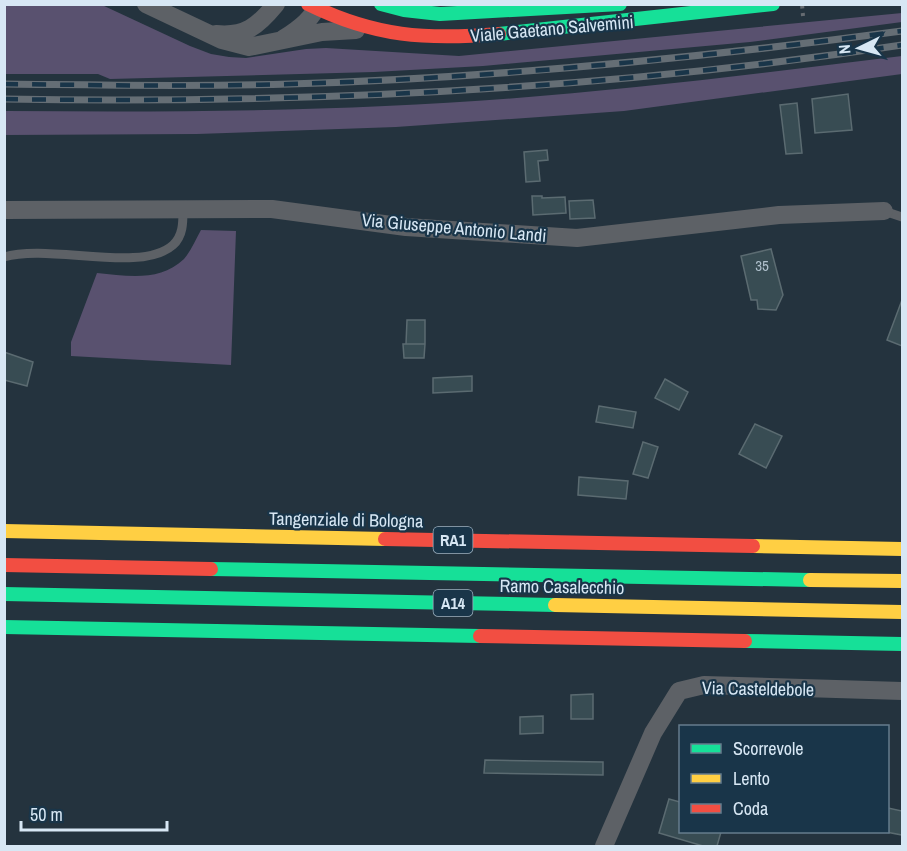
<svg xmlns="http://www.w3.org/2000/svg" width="907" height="851" font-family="'Archivo Narrow',sans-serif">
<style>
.green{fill:#59516f}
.building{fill:#384c53;stroke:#5b6b71;stroke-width:1.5}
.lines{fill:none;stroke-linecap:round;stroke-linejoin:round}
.path{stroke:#656b71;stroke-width:4;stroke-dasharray:4.5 4.5;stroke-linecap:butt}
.lane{stroke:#5d6166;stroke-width:9}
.street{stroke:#5d6166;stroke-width:18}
.fast{stroke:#16e098;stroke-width:14}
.slow{stroke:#ffcf43;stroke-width:14}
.jam{stroke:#f24e42;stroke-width:14}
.rail-casing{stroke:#656e75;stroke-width:7}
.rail{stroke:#193549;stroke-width:4.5;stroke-dasharray:14;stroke-linecap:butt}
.labels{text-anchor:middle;stroke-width:4.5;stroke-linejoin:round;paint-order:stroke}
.number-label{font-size:15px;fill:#afc0cc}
.shield{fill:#193549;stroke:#9eb2c1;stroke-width:1.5}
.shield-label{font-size:16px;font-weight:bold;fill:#d7e7f4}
.street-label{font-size:18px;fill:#d7e7f4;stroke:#193549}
</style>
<rect width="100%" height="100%" fill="#24333e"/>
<!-- green -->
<path class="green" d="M4,5h98l88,41 21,8 18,3 17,1 60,-9 20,-1 133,8 443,-43v9l-152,20 -267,24 -109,6 -264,7 -12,-5h-93z
M902,56v18l-278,37 -228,16 -199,7 -192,1v-24c126,1 253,1 380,-5 173,-7 346,-29 517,-50z
M201,230l35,1 -5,134 -160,-9v-14l26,-69c31,3 63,9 87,-14 7,-8 12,-20 17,-29z"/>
<!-- building -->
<path class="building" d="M848,94l4,36 -37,3 -3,-34z
M797,103l5,50 -16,1 -6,-49z
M547,150l1,10 -10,1 2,20 -14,1 -2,-30z
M532,196h10v2l23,-1 1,16 -33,2z
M593,200l2,18 -25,1 -1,-18z
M771,249l12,46 -7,15 -18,-1 -1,-9h-6l-10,-44z
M902,300v46l-15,-6z
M407,320h18v24h-19z
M403,344h22l-1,14h-20z
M4,352l29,10 -6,24 -23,-6z
M472,376v15l-39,2v-15z
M665,379l23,13 -9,18 -24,-12z
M599,406l37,6 -3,16 -37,-6z
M755,424l27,12 -16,32 -27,-14z
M643,442l15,5 -10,31 -15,-4z
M579,477l49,4 -2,18 -48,-4z
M593,694v25h-22v-24z
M543,716v17l-23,1v-17z
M485,760l118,2v13l-119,-2z
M669,799l11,3v30h41l-4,14h-14l-44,-13z
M888,808l14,3v24l-16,-3h2z"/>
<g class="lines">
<!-- path -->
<path class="path" d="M802,4l1,12"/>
<!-- lane -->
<path class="lane" d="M884,211l18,6
M4,257c45,-14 137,17 169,-12 10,-9 10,-22 10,-35"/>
<!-- street -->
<path class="street" d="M146,4l76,36 27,7 73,-15 34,-2
M216,34c29,3 42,-8 60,-30
M283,39c13,-8 31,-20 34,-35
M4,210l268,-1 134,18 171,11 202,-23 105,-4
M604,846l49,-113 26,-42 25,-6 198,6"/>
<!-- fast -->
<path class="fast" d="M381,4l23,6 36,4 180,-10
M499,34l274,-30
M211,569l599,11
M4,594l551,11
M4,627l476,9
M745,641l157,3"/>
<!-- slow -->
<path class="slow" d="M4,531l381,8
M753,546l149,3
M810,580l92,1
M555,605l347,7"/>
<!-- jam -->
<path class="jam" d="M308,4c67,33 118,36 191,30
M385,539l368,7
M4,565l207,4
M480,636l265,5"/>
<!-- rail casing -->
<g class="rail-casing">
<path id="rail" d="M4,84c96,1 191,3 286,0 205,-6 409,-26 612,-53
M4,99c301,5 601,-9 898,-54"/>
</g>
<!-- rail -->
<use href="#rail" class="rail"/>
</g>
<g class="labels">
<!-- number labels -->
<g class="number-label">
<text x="762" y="271">35</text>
</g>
<!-- shield labels -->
<g class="shield">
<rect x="433.5" y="527" width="39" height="26" rx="4.5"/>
<rect x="433.5" y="590" width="39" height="26" rx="4.5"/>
</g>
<g class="shield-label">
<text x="453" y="546">RA1</text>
<text x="453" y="609">A14</text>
</g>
<!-- street labels -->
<g class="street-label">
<text transform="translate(552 29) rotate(-5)" y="6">Viale Gaetano Salvemini</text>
<text transform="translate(454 228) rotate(5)" y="6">Via Giuseppe Antonio Landi</text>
<text transform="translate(346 520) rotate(1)" y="6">Tangenziale di Bologna</text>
<text transform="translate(562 587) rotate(1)" y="6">Ramo Casalecchio</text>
<text transform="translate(758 689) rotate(1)" y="6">Via Casteldebole</text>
</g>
</g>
<!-- border -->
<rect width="907" height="851" fill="none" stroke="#d7e7f4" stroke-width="12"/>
<!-- legend -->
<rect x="679" y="725" width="210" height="108" fill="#193549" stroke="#657c8d" stroke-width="1.5"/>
<rect x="691" y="744" width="30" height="9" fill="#16e098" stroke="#657c8d" stroke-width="1.5"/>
<text x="733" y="755" font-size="18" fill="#d7e7f4">Scorrevole</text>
<rect x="691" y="774" width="30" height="9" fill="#ffcf43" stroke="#657c8d" stroke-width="1.5"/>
<text x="733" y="785" font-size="18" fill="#d7e7f4">Lento</text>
<rect x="691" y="804" width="30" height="9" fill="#f24e42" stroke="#657c8d" stroke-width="1.5"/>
<text x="733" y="815" font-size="18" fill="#d7e7f4">Coda</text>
<!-- north arrow -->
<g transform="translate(859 48) rotate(265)" stroke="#193549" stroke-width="4.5" paint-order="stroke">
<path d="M0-4.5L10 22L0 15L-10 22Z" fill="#d7e7f4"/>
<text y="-9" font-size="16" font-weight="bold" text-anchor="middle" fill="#d7e7f4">N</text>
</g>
<!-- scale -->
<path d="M21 821v9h146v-9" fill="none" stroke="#d7e7f4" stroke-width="3"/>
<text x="30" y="821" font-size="18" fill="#d7e7f4" stroke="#193549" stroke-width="4.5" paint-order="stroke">50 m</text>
</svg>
